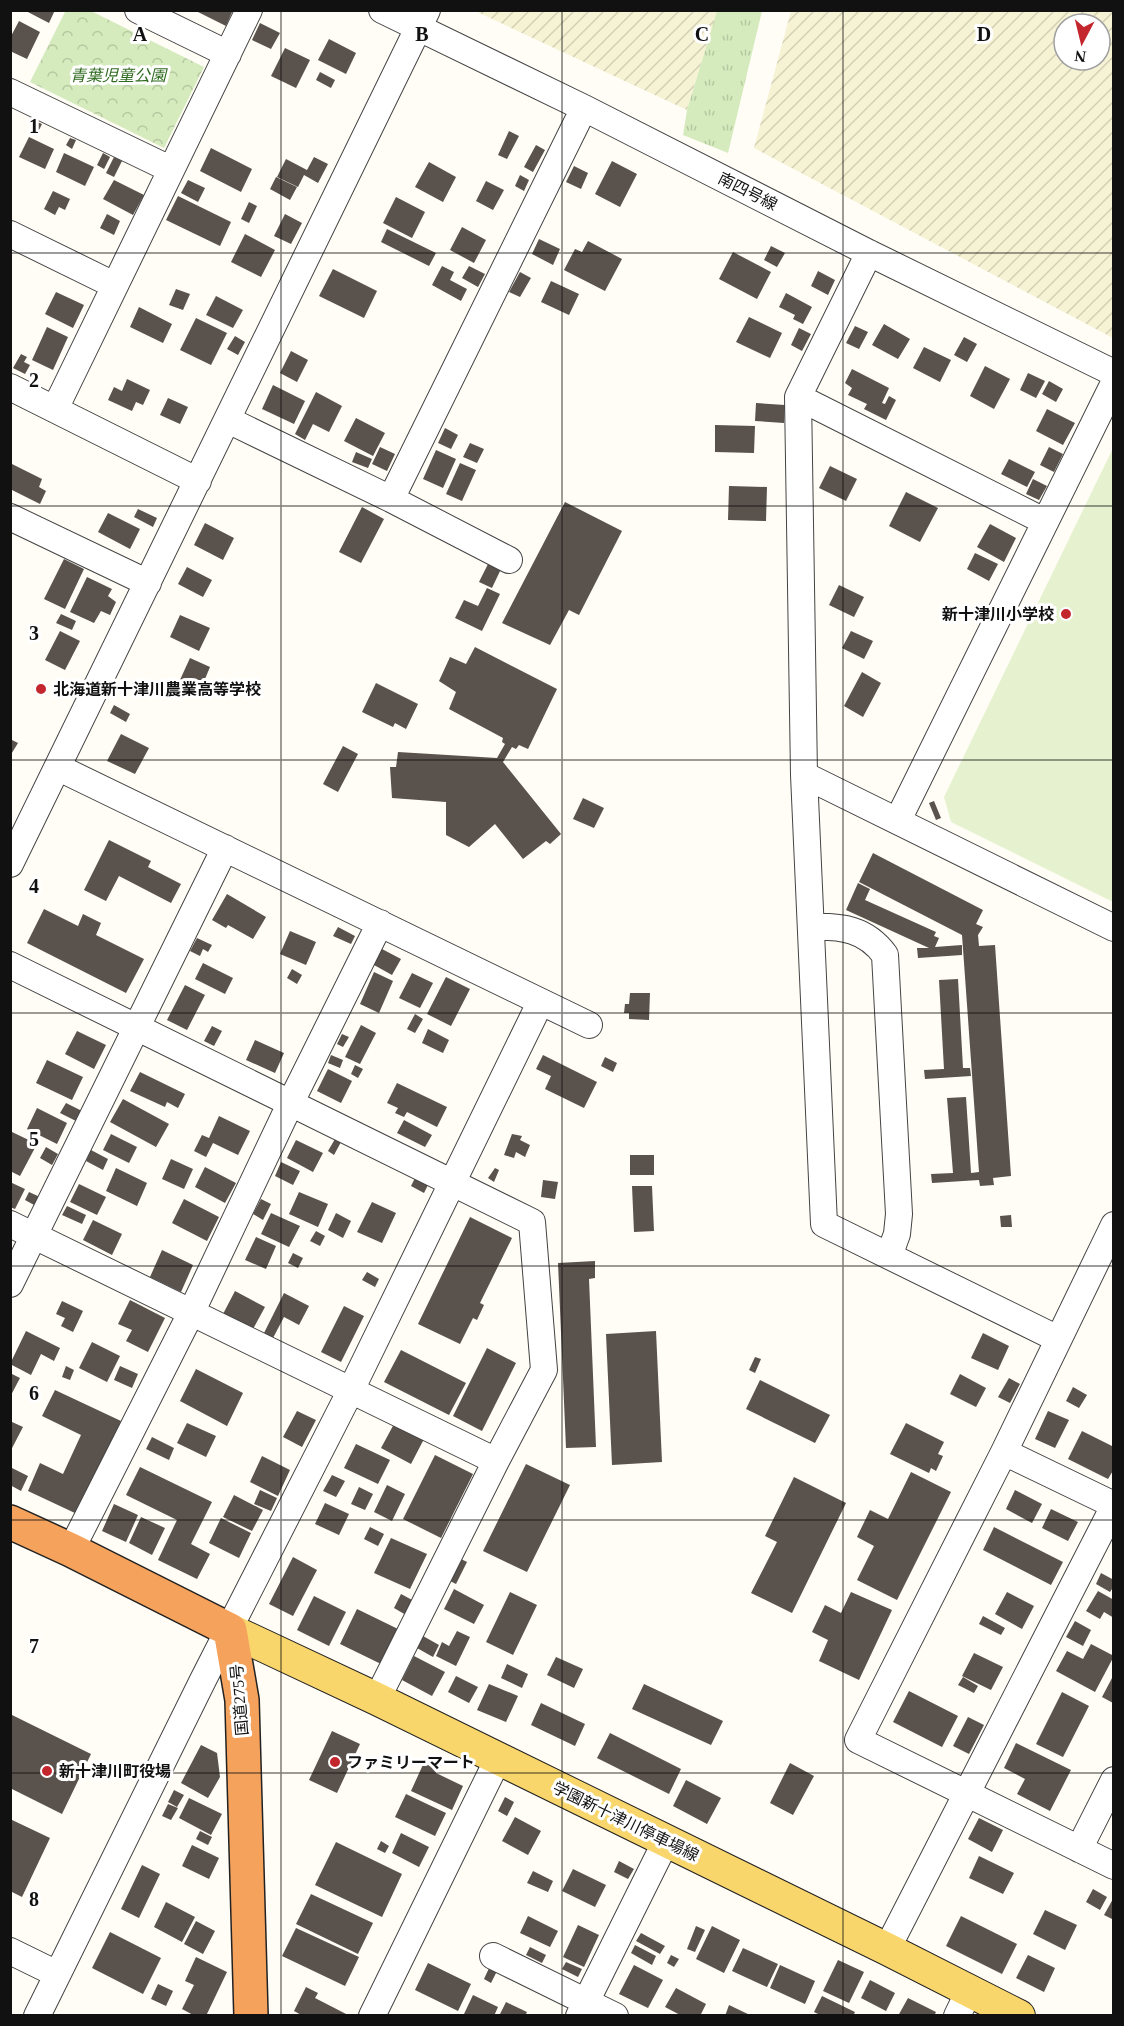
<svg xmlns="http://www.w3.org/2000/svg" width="1124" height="2026" font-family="'Times New Roman','Noto Sans JP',serif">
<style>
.farmland{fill:url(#farmland-furrows);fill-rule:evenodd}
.grass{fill:url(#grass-tufts)}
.park{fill:url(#park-crowns)}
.pitch{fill:#e6f2cf}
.building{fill:#5a524d}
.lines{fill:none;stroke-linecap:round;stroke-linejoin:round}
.minor-casing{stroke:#444;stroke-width:28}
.major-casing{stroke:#222;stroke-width:34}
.highway-casing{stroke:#222;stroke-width:36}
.minor{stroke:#fff;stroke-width:26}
.major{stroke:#f9d66b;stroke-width:32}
.highway{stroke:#f5a25d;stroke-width:33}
.grid{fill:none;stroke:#111;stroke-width:1.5;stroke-opacity:0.55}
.poi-dot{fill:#c4262e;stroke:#fff;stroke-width:2}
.labels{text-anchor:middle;stroke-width:6;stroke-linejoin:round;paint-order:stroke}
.park-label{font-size:16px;font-style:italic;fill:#2f6b1f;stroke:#fff}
.street-label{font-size:16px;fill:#111;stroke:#fff}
.poi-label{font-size:16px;font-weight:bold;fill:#111;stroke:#fff;text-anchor:start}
.grid-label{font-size:20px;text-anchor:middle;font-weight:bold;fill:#111;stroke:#fff;stroke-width:6;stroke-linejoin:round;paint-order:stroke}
</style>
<defs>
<pattern id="farmland-furrows" width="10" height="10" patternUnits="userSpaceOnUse" patternTransform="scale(1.5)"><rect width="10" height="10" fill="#f6f3d4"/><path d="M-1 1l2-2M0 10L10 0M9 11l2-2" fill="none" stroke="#d2cfb5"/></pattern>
<pattern id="grass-tufts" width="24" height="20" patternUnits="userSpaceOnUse" patternTransform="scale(1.5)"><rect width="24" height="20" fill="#d5ebbd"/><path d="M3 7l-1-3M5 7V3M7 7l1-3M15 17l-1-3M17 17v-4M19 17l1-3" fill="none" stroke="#b6c8a1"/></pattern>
<pattern id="park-crowns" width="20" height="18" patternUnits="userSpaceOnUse" patternTransform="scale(1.5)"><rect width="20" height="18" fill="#d5ebbd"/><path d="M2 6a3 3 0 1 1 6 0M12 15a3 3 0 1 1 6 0" fill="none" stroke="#b6c8a1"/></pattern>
</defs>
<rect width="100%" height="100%" fill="#fffdf5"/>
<!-- farmland -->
<path class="farmland" d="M475,11h242l-30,99z
M791,11h322v327l-359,-190zM1064,24h36v36h-36z"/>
<!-- grass -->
<path class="grass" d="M717,11h45l-34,142 -45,-18 4,-25z"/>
<!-- park -->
<path class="park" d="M66,10l25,1 113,56 -40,81 -134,-66z"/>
<!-- pitch -->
<path class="pitch" d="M1113,448v454l-162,-80 -7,-25z"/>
<!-- building -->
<path class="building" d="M24,10h31l-6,13z
M194,10h39l-7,16z
M19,21l21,11 -13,27 -17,-8v-13z
M260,23l20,10 -9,16 -19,-9z
M329,39l27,14 -10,21 -28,-14z
M285,48l25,12 -14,28 -25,-12z
M320,72l15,8 -4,8 -15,-8z
M35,121l7,3 -6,12 -7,-3z
M509,131l10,5 -12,23 -9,-4z
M29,137l25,12 -9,20 -26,-12z
M70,138l6,2 -4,9 -6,-4z
M536,145l9,5 -12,22 -9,-5z
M211,148l41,21 -11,23 -41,-21z
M64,153l30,14 -9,19 -29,-14z
M103,153l7,4 -6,12 -7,-4z
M114,157l8,4 -8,16 -8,-4z
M314,157l14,7 -10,19 -14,-8 -6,12 -21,-10 9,-18 21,11z
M612,161l25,13 -17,33 -25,-13z
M429,162l27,15 -13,25 -28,-15z
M574,166l14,7 -7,16 -15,-7z
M520,175l9,5 -5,11 -9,-5z
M276,177l21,10 -7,13 -20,-11z
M114,180l30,15 -11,20 -30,-16z
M188,180l17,8 -7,14 -17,-9z
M486,181l18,9 -11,20 -17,-9z
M53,191l17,8 -5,11 -6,-3 -4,8 -11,-6z
M178,196l53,26 -11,24 -54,-26z
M396,197l29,15 -13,26 -29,-15z
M249,202l8,4 -8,17 -8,-4z
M107,214l13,7 -6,14 -14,-7z
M285,214l17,9 -11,21 -17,-8z
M462,227l24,13 -12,23 -24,-13z
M387,229l49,24 -7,13 -48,-24z
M245,234l30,16 -14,27 -30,-15z
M539,239l21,10 -7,16 -21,-11z
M588,241l34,18 -17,32 -41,-21 11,-21 7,3z
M771,246l14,7 -8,14 -13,-7z
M733,252l38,20 -14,27 -38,-20z
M442,266l12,6 -4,8 17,9 -6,12 -29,-16z
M469,266l16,8 -7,13 -16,-9z
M333,269l44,22 -13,27 -45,-22z
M818,271l17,9 -7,15 -17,-9z
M520,272l11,6 -11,19 -11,-5z
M551,281l28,13 -10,21 -28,-13z
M176,289l14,5 -7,16 -14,-5z
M56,292l28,13 -11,23 -28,-14z
M786,293l26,14 -9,17 -10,-5 2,-4 -16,-8z
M216,296l27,14 -10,18 -27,-13z
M139,307l33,17 -9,19 -33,-16z
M749,317l33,16 -12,25 -34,-16z
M196,318l31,15 -16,32 -31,-15z
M884,324l26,15 -12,20 -26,-14z
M855,326l13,6 -9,17 -13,-6z
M47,327l21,10 -15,33 -21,-10z
M799,328l12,6 -9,17 -11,-6z
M235,336l10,6 -7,13 -11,-6z
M964,337l13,7 -10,18 -13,-7z
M924,347l27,13 -11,22 -27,-14z
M291,351l17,9 -11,22 -17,-9z
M21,354l6,3 -3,5 6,3 -5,9 -12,-6z
M985,366l25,13 -16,30 -24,-13z
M852,369l37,19 -7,15 3,1 4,-8 7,4 -10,20 -22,-11 3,-5 -19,-9 4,-7 -7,-5z
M1028,373l17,8 -9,17 -16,-8z
M127,379l23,11 -7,15 -7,-3 -4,9 -24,-11 6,-13 8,4z
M1049,381l14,8 -7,13 -14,-8z
M273,385l32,16 -11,23 -32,-15z
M316,392l26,14 -13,26 -16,-8 -8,16 -10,-6z
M168,398l20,9 -8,17 -20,-9z
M756,403l29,2 -1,18 -29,-2z
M1047,409l28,14 -12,22 -27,-14z
M356,418l29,15 -12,23 -29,-15z
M715,425l40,1 -1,27 -39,-1z
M445,428l13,7 -7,14 -13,-6z
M470,443l14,6 -7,14 -14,-6z
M380,447l15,7 -8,17 -15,-7z
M1049,447l14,7 -9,18 -14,-7z
M436,450l20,9 -13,29 -20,-9z
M356,452l16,7 -4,9 -16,-6z
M1009,459l26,13 -8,15 -26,-13z
M10,463l32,16 -3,8 7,4 -6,13 -30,-15z
M460,463l16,7 -14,31 -16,-7z
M830,466l27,13 -11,22 -27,-13z
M1033,479l14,7 -8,14 -13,-6z
M729,486l38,1 -1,34 -38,-1z
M906,492l32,16 -18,34 -31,-16z
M565,502l57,29 -43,84 -10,-5 -19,35 -48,-22z
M362,507l22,12 -23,44 -22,-11z
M138,509l19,9 -4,9 -19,-10z
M108,513l32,16 -10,20 -32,-17z
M205,523l29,15 -11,22 -29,-15z
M990,524l26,14 -12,24 -27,-15z
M975,553l23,11 -9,17 -22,-12z
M64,559l20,10 -19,40 -21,-10z
M488,564l13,5 -9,19 -13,-6z
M187,567l25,13 -9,17 -25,-13z
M87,577l25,12 -4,7 8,6 -6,13 -9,-4 -7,12 -24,-11z
M839,585l25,12 -10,20 -25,-12z
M487,588l13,6 -18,37 -27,-13 9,-18 14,6z
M61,614l15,7 -4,9 -16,-7z
M180,615l30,13 -11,23 -29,-14z
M60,631l20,10 -15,29 -20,-10z
M851,631l22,10 -9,18 -22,-11z
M475,647l82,42 -29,60 -9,-4 -3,4 -4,-2 -9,15 58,72 -11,10 -4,-3 -23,18 -28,-35 -26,23 -23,-12v-33l-54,-4 -2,-31h6l2,-15 99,6 8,-14 -3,-2 1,-4 -54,-29 7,-17 -17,-11 11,-24 16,7z
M190,658l20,9 -10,24 -21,-9z
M862,672l19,11 -18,34 -19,-11z
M376,683l42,21 -12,25 -11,-6 -2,4 -31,-15z
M114,705l16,9 -4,8 -16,-9z
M121,734l28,14 -14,26 -28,-13z
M10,739l8,4 -8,13z
M343,746l15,8 -20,38 -15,-8z
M583,798l21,10 -10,20 -21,-9z
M934,801l7,17 -5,2 -7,-17z
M109,840l42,21 -3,6 33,17 -10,19 -52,-27 -13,25 -22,-11z
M873,853l110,57 -7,14 7,3 -5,8 1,11 16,-1 16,231 -18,2 1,7 -14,1 -1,-6 -47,3 -1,-9 22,-1 -6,-75 19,-1 5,76 8,-1 -17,-237 -103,-53z
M858,883l12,6 -5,11 71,32 -2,4 5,2 -4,9 27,-2v10l-44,3 -1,-10h12l-83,-38z
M227,894l39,23 -13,22 -25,-14 -2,3 -14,-8z
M44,909l34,17 5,-12 18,9 -5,12 48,24 -18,34 -99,-50z
M338,927l17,9 -4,8 -18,-8z
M290,931l26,11 -10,23 -26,-11z
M197,938l15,7 -4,7 -5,-3 -3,7 -10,-5z
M382,949l19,10 -9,16 -18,-10z
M203,963l30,15 -8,16 -30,-15z
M292,969l10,6 -5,9 -10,-6z
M374,972l19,9 -14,32 -19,-9z
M412,973l21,10 -13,25 -21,-10z
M446,977l24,12 -19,37 -24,-12z
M958,979l5,89h7l1,8 -46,3 -1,-9 20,-1 -5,-89z
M185,985l20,10 -18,35 -20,-10z
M630,993h20l-1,27 -20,-1v-6h-5l1,-9h4z
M415,1014l8,5 -8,14 -8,-4z
M361,1025l15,8 -16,31 -15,-7z
M212,1026l10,5 -8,15 -10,-5z
M428,1029l21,11 -6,13 -21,-10z
M77,1031l29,14 -12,24 -29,-15z
M342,1034l7,3 -6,10 -6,-3z
M255,1040l29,13 -9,20 -29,-13z
M331,1055l12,5 -3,8 -12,-5z
M543,1055l54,27 -13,26 -39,-19 6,-13 -15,-7z
M605,1057l12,6 -4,9 -12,-6z
M47,1060l36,17 -11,23 -36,-17z
M355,1065l8,4 -5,9 -7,-4z
M328,1069l24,12 -11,22 -24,-12z
M140,1072l45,22 -7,14 -11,-6 -2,5 -35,-16z
M397,1083l50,24 -10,20 -30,-15 -3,5 -9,-4 3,-5 -11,-5z
M123,1099l46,25 -13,23 -46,-25z
M66,1103l16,8 -6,10 -16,-8z
M37,1108l30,15 -10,21 -30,-15z
M219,1116l31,15 -12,24 -25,-12 -7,14 -12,-6 8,-16 7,3z
M404,1120l28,15 -7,12 -28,-14z
M10,1131l27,13 -17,32 -10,-5z
M111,1134l26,13 -8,16 -26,-13z
M512,1134l10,2 -2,4 10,5 -5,12 -9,-5 -2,6 -10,-3z
M335,1139l6,3 -7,13 -6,-4z
M296,1140l27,13 -10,19 -26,-14z
M46,1147l12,7 -6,11 -12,-7z
M91,1150l17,9 -5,11 -17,-9z
M630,1155h24v20h-24z
M171,1159l22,10 -9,20 -22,-10z
M281,1162l19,9 -7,14 -18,-9z
M205,1167l31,16 -11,20 -30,-16z
M116,1168l31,15 -10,23 -31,-15z
M495,1168l4,2 -5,12 -6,-4z
M415,1178l13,7 -4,8 -13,-7z
M543,1180l15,2 -3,17 -14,-2z
M10,1182l15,7 -10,20 -5,-2z
M79,1184l27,13 -9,18 -27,-13z
M632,1186h20l2,45 -20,1z
M29,1192l11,5 -4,9 -11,-6z
M299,1192l29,12 -10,23 -29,-13z
M184,1199l35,18 -12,24 -35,-18z
M261,1199l10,5 -8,16 -10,-6z
M372,1202l24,11 -14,30 -25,-11z
M67,1206l19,9 -4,9 -20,-9z
M271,1213l29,13 -11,21 -28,-13z
M336,1213l15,8 -8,17 -15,-8z
M1011,1215l1,12h-11l-1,-11z
M470,1217l42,21 -32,65 4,2 -7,15 -4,-2 -13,26 -42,-20z
M93,1220l29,14 -10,21 -29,-15z
M316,1231l9,5 -5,10 -10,-5z
M256,1237l20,9 -10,23 -21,-9z
M162,1250l31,15 -12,27 -31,-15z
M293,1253l10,5 -5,10 -10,-5z
M595,1261v17l-6,1 7,168 -30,1 -8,-185z
M367,1272l12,7 -4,8 -13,-7z
M235,1291l30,16 -12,22 -30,-15z
M284,1293l25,13 -10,19 -15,-8 -11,21 -9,-5z
M130,1300l35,18 -17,34 -22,-11 6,-11 -14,-6z
M62,1301l21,10 -10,21 -12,-6 4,-8 -9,-4z
M344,1306l20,10 -23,46 -20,-10z
M26,1331l34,17 -6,13 -13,-7 -10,21 -21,-11z
M656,1331l6,131 -50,3 -6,-131z
M983,1333l26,13 -11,24 -27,-12z
M92,1342l28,14 -13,26 -28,-14z
M487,1348l29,15 -34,68 -29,-15z
M401,1350l65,33 -17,32 -65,-33z
M755,1357l6,2 -6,14 -6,-3z
M66,1366l8,4 -4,10 -8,-3z
M120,1366l18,8 -6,14 -18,-8z
M196,1369l47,24 -16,33 -47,-25z
M10,1373l10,5 -10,19z
M960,1374l26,14 -10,19 -26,-13z
M1009,1378l11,6 -10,19 -12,-6z
M760,1380l70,35 -15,28 -69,-34z
M1073,1387l14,8 -8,13 -13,-7z
M55,1390l66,31 -44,93 -49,-23 12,-28 23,11 18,-39 -39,-19z
M297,1411l19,9 -14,27 -19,-10z
M1048,1411l21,9 -14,28 -20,-9z
M10,1421l13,6 -13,25z
M187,1423l29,13 -10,21 -29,-14z
M906,1423l38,19 -6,12 5,2 -7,15 -5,-3 -2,5 -39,-19z
M394,1424l30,15 -13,25 -30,-16z
M1082,1431l32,16v22l-6,10 -40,-20z
M152,1437l22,11 -5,12 -23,-11z
M356,1444l34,16 -12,24 -34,-16z
M435,1455l38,19 -32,64 -38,-19z
M262,1456l28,14 -12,26 -28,-14z
M526,1464l44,21 -43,87 -44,-21z
M10,1467l18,9 -7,15 -11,-6z
M140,1467l72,35 -21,42 19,10 -13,25 -39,-19 19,-40 -51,-25z
M911,1472l40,20 -54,108 -40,-20 17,-34 -17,-9 13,-27 18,9z
M332,1475l13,6 -9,16 -13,-6z
M794,1477l52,26 -54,110 -41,-20 26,-51 -12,-6z
M387,1485l18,9 -13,27 -18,-9z
M359,1487l14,7 -8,16 -14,-6z
M260,1490l17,8 -6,13 -17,-7z
M1015,1490l27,14 -10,19 -26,-14z
M234,1495l29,15 -11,21 -29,-14z
M325,1503l24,11 -10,21 -24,-11z
M114,1504l24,11 -12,27 -24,-11z
M1051,1509l27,13 -10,19 -26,-13z
M141,1517l24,11 -13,27 -23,-12z
M221,1518l30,15 -12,25 -30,-15z
M370,1527l14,7 -6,12 -14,-7z
M994,1527l69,35 -12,23 -68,-35z
M391,1538l36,16 -17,35 -36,-16z
M293,1557l24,13 -24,46 -24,-12z
M459,1558l8,4 -11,22 -8,-4z
M1101,1573l13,7v6l-4,6 -14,-8z
M454,1589l30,16 -10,19 -30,-15z
M1098,1591l16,9v18l-10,-6 -4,7 -14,-8z
M510,1592l27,13 -24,50 -27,-13z
M851,1592l41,18 -33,70 -40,-19 9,-21 -16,-8 13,-27 16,8z
M1007,1592l27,14 -12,23 -27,-15z
M401,1594l13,7 -8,14 -12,-7z
M314,1596l32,16 -17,34 -32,-16z
M357,1609l41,20 -17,35 -41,-20z
M983,1616l22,12 -4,7 -22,-11z
M1075,1621l16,9 -8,16 -17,-9z
M457,1631l13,6 -14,29 -20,-10 6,-14 7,4z
M423,1636l16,9 -6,12 -16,-9z
M1091,1644l23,12 -19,36 -39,-21 11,-20 16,8z
M974,1653l29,14 -12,23 -29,-14z
M414,1656l31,16 -13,24 -30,-16z
M556,1657l27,12 -9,19 -27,-13z
M507,1664l21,10 -6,14 -21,-10z
M456,1676l22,11 -9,16 -21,-11z
M963,1677l15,9 -4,7 -16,-8z
M1112,1678l2,1 -1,24 -11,-6z
M489,1684l29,12 -12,26 -29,-12z
M644,1684l79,37 -12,24 -79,-36z
M909,1691l49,25 -16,31 -49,-25z
M1062,1692l27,14 -26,51 -27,-13z
M541,1703l44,21 -10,22 -44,-21z
M10,1714l81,40 -29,60 -52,-26z
M968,1717l16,8 -15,29 -16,-8z
M332,1731l28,13 -23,49 -28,-13z
M610,1733l71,36 -12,25 -72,-36z
M1016,1743l55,27 -21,41 -33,-17 8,-15 -21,-11z
M201,1745l16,8 3,24 -12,21 -27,-15z
M426,1758l15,7 -5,8 27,13 -11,24 -41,-19z
M790,1763l24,13 -21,39 -23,-12z
M686,1780l35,18 -14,26 -34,-18z
M174,1790l10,5 -7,12 -9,-5z
M406,1794l40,19 -11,23 -40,-19z
M505,1797l9,5 -7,14 -9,-5z
M189,1798l33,16 -11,21 -32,-17z
M168,1804l10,4 -7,12 -9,-4z
M515,1817l26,14 -13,24 -26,-14z
M979,1818l24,12 -11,22 -24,-13z
M10,1819l40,19 -28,59 -12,-6z
M200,1831l12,6 -4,8 -12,-6z
M401,1833l28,14 -10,20 -27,-14z
M381,1841l8,5 -4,7 -8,-4z
M336,1842l66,32 -20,43 -67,-32z
M192,1845l27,13 -10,21 -27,-13z
M979,1856l35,17 -11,21 -34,-16z
M619,1861l15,8 -6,10 -14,-7z
M142,1865l18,9 -21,44 -18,-9z
M573,1869l33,16 -11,22 -33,-16z
M533,1871l20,10 -5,11 -21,-9z
M1093,1889l14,8 -7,13 -14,-8z
M311,1894l62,29 -15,31 -62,-30z
M1114,1897v23l-10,-5z
M166,1902l29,15 -13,25 -28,-15z
M1045,1910l32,15 -12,25 -32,-16z
M528,1916l30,15 -8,16 -30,-14z
M961,1916l56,28 -15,30 -56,-28z
M196,1921l19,10 -12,23 -19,-10z
M578,1925l21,10 -15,32 -21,-10z
M696,1926l9,4 -10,22 -8,-3z
M712,1926l28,14 -16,33 -28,-14z
M296,1928l63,29 -14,29 -63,-30z
M110,1932l51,26 -18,36 -51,-26z
M641,1933l24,13 -5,8 -24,-13z
M635,1945l21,11 -4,9 -21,-12z
M530,1947l16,8 -4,8 -16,-8z
M743,1948l35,16 -11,23 -35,-16z
M671,1955l8,4 -5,8 -7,-4z
M1028,1955l27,13 -11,24 -28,-14z
M196,1957l31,15 -21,44h-11l-13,-7 12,-24 -9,-4z
M838,1960l26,12 -15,31 -26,-12z
M566,1962l16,7 -4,8 -16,-8z
M428,1963l43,21 -13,27 -43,-21z
M634,1965l29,15 -15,28 -29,-14z
M780,1965l35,16 -10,23 -35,-16z
M490,1966l8,3 -7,14 -7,-4z
M870,1980l25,13 -9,18 -25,-13z
M158,1984l15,7 -7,15 -15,-7z
M306,1987l12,6 -3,5 35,18h-47l-9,-5z
M676,1988l30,16 -6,12h-18l-17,-9z
M473,1995l25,12 -4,9h-27l-3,-2z
M822,1996l33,16 -2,4h-31l-8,-4z
M908,1998l28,14 -2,4h-36z
M506,2002l21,10 -2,4h-26z
M729,2005l23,11h-27z"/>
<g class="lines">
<!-- minor casing -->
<g class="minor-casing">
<path id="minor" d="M138,10l90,44
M382,10l202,98 285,145 245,120
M10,92l160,77
M10,234l104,51
M869,253l-71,144 6,378 20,449 234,115
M10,387l188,94
M798,397l246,124
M55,409l194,-399
M228,420l163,79 118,61
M391,499l193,-391
M10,517l138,66
M59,768l530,257
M804,775l310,153
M898,820l216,-437
M10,864l417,-854
M811,927c31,-1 55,2 74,28l14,259 -2,20 -8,22
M10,965l522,257 12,148 -48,91 -119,238
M10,1224l486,237
M1114,1225l-110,227 -146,288 256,126
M10,1284l215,-436
M1004,1452l110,53
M71,1550l120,-237 100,-211 89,-179
M1079,1849l35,-69
M887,1949l227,-443
M10,1951l47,23
M493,1956l122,60
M37,2016l166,-336 148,-290 189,-387
M372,2016l126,-257
M579,2016l87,-175
M957,2016l12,-25"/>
</g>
<!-- major casing -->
<g class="major-casing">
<path id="major" d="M230,1630l147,69 510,250 132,67"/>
</g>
<!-- highway casing -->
<g class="highway-casing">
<path id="highway" d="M10,1522l61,28 159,80 12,70 9,316"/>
</g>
<!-- minor -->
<use href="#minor" class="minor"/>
<!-- major -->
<use href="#major" class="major"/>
<!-- highway -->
<use href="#highway" class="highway"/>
</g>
<!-- grid -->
<path class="grid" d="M281,10v2006M562,10v2006M843,10v2006M10,253h1104M10,506h1104M10,760h1104M10,1013h1104M10,1266h1104M10,1520h1104M10,1773h1104"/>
<!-- markers -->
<g class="poi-dot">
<circle cx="1066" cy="614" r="6"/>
<circle cx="41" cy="689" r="6"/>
<circle cx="335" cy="1762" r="6"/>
<circle cx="47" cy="1771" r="6"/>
</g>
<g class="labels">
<!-- park labels -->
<g class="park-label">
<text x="118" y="81">青葉児童公園</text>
</g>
<!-- street labels -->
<g class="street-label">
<text transform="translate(748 191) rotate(27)" y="6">南四号線</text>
<text transform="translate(239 1700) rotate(-95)" y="6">国道275号</text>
<text transform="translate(626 1821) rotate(26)" y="6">学園新十津川停車場線</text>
</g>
<!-- poi labels -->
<g class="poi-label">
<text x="1054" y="620" text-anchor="end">新十津川小学校</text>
<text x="53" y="695">北海道新十津川農業高等学校</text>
<text x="347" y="1768">ファミリーマート</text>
<text x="59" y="1777">新十津川町役場</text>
</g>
</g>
<g class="grid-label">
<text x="140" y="41">A</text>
<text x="422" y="41">B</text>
<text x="702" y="41">C</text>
<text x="984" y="41">D</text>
<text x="34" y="133">1</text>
<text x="34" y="387">2</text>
<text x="34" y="640">3</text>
<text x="34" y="893">4</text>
<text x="34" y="1146">5</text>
<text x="34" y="1400">6</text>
<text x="34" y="1653">7</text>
<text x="34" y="1906">8</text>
</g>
<!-- border -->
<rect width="1124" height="2026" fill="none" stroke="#111111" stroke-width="24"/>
<!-- north arrow -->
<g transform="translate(1082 42) rotate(187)"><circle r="28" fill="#ffffff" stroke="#a0a0a0" stroke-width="1.5"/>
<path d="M0-4.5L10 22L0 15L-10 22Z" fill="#c4262e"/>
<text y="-9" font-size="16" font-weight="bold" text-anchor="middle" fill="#111111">N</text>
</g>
</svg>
